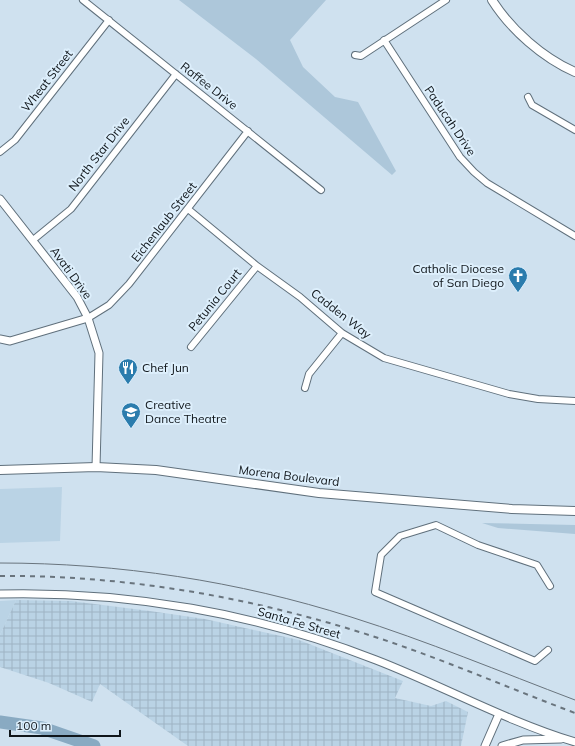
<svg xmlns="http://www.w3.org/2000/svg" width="575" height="746" viewBox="0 0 575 746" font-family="Mulish,sans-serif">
<defs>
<pattern id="industrial-grid" width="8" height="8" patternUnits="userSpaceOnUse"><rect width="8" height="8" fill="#bad3e5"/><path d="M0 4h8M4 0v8" fill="none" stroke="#9fb4c4"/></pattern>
</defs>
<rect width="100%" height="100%" fill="#cfe1ef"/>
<path fill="#bad3e5" d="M62 487 60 541 0 543V489Z
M16 600 0 635V601Z"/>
<path fill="url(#industrial-grid)" d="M16 600 71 601 150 611 205 619 299 640 403 681 395 698 431 706 446 701 468 712 461 746H188L100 684 92 702 49 683 0 667V635Z"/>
<path fill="#adc7da" d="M179 0H326L290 40 303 67 335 97 358 102 396 171 392 175 256 59Z
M482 523 575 525V534L498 528Z"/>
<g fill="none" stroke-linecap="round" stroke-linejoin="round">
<path stroke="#89aac2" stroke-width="13" d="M0 722 42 728 94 746"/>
<defs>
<path id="minor" d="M83 0 321 190
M384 40 460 157 474 172 487 183 575 236
M355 55 361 56 446 0
M528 97 532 105 575 130
M0 152 15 140 109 20
M188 209 257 266 300 297 342 333 384 358 509 394 538 399 575 401
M33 240 71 209 176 74
M88 318 109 305 129 284 248 131
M191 347 257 266
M305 388 309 374 342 333
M548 650 535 661 375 592 381 555 400 536 436 525 478 545 537 565 550 586"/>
<path id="tertiary" d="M0 199 77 297 88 318 99 353 96 467
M0 339 10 341 88 318
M0 594C128 591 257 613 376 660 443 686 506 721 575 742
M485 746 499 714
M502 746 523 740 561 739"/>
<path id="secondary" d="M492 0C511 30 543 58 575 72
M0 470 96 467 156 470 319 493 512 509 575 511"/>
</defs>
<use href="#minor" stroke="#60707c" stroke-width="8"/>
<use href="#tertiary" stroke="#60707c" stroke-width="9"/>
<use href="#secondary" stroke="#60707c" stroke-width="10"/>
<use href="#minor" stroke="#fff" stroke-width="6"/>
<use href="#tertiary" stroke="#fff" stroke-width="7"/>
<use href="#secondary" stroke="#fff" stroke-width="8"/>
<path stroke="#69747d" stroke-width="1" d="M0 563C119 563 238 581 351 617 427 641 501 672 575 700"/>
<path stroke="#69747d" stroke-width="2" stroke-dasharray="5 5" stroke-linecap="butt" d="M0 576C125 575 250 597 369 635 438 657 506 687 575 713"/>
</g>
<defs>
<symbol id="church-pin" viewBox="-11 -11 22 30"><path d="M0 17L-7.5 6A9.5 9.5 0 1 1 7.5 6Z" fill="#2b7cad" stroke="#ddeffc"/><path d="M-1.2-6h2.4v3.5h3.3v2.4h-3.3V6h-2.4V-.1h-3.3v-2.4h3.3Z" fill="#fff"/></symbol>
<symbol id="restaurant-pin" viewBox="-11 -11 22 30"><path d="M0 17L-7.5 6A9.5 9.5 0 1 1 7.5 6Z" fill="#2b7cad" stroke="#ddeffc"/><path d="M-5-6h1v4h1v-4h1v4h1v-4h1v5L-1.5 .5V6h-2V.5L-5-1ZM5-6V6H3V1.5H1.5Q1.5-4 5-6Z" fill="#fff"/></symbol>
<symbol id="school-pin" viewBox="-11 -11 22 30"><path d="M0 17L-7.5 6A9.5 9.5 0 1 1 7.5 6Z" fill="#2b7cad" stroke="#ddeffc"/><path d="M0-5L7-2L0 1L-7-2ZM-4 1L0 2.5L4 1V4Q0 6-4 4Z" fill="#fff"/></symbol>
</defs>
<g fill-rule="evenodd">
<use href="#church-pin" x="507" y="265" width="22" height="30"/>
<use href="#restaurant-pin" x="117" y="357" width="22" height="30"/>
<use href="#school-pin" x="120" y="401" width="22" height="30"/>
</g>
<g text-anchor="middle" stroke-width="4" stroke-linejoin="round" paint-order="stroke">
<g font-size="12" fill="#0f151a" stroke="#ddeffc">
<text transform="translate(47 81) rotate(-52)" y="4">Wheat Street</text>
<text transform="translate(209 86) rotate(38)" y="4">Raffee Drive</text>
<text transform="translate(450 121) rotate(56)" y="4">Paducah Drive</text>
<text transform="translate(99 154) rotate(-52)" y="4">North Star Drive</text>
<text transform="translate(164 222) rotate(-52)" y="4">Eichenlaub Street</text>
<text transform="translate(71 273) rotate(54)" y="4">Avati Drive</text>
<text transform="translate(215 300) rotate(-51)" y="4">Petunia Court</text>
<text transform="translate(341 314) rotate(38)" y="4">Cadden Way</text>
<text transform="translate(289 476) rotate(7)" y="4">Morena Boulevard</text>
<text transform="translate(299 623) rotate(16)" y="4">Santa Fe Street</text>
</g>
<g font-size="12" fill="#0f151a" stroke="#ddeffc" text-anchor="start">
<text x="504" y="273" text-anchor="end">Catholic Diocese<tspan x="504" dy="14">of San Diego</tspan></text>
<text x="142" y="372">Chef Jun</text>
<text x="145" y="409">Creative<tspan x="145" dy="14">Dance Theatre</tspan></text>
</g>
</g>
<path d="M10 730v6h110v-6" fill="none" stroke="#0f151a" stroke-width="2"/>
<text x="16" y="730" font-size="12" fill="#0f151a" stroke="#ddeffc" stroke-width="3" paint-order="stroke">100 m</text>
</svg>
